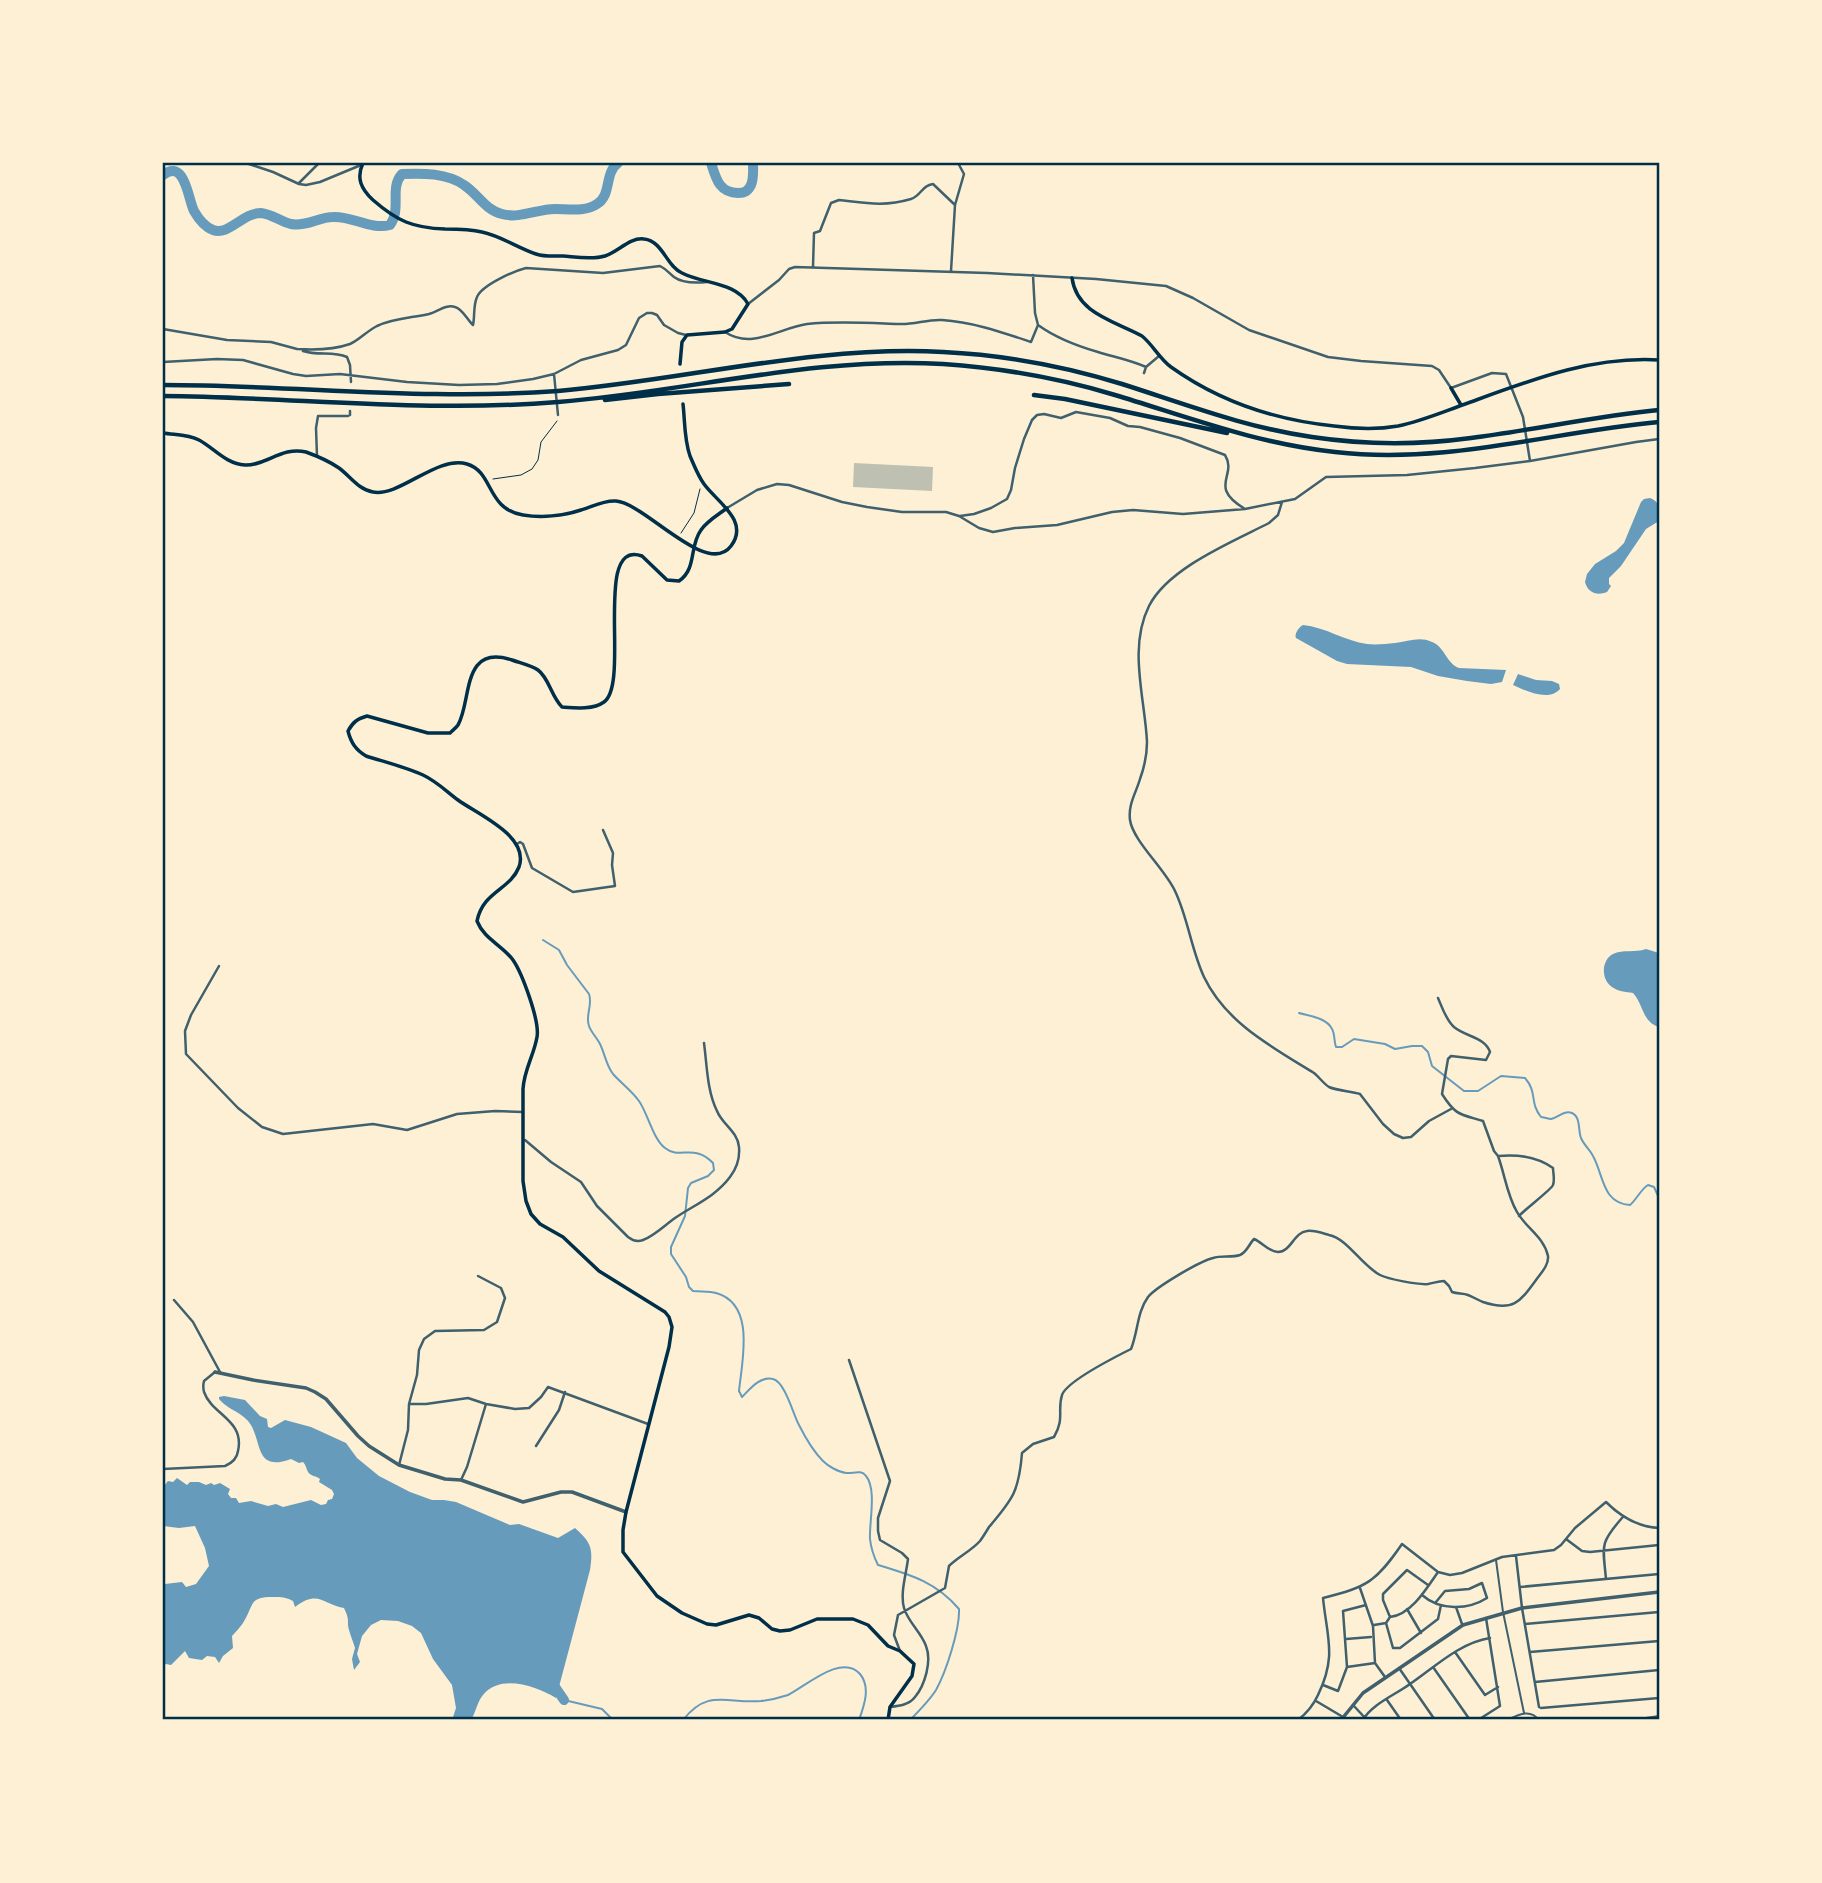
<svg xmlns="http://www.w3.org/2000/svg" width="1822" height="1883" viewBox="0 0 1822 1883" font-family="Cabin,sans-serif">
<rect width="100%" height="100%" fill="#fdf0d5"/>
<path fill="#669bbc" d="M1650 498C1661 502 1660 511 1659 521L1646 529 1621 566 1609 578V584L1611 586 1607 592C1597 596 1588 593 1585 582L1587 574 1595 564 1616 551 1624 543 1641 502 1644 499Z
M1303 625C1325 627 1345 641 1367 644 1376 645 1386 644 1395 643 1408 642 1419 636 1432 642 1445 647 1446 663 1459 668L1506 670 1502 682 1491 684 1467 681 1438 676 1411 667 1347 664 1337 661 1296 638C1294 634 1299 627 1303 625Z
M1518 674 1536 680 1552 681 1559 684 1560 689C1549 702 1526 691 1513 685Z
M1646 949 1659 953V1027C1642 1022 1644 1005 1633 993 1626 992 1617 991 1612 987 1601 980 1601 960 1613 954 1623 949 1635 953 1646 949Z
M224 1396 245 1400 260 1416 267 1419 268 1427 271 1428 285 1420 311 1427 346 1443 357 1458 379 1476 410 1492 432 1500H444L456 1502 510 1525 519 1524 558 1538 575 1528C592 1543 593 1549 590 1570L556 1698C537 1687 501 1673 483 1695 477 1702 476 1712 471 1720H452L456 1708 452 1685 433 1659 421 1633 412 1626 398 1621 381 1620 371 1625 362 1636 357 1654 360 1662 354 1670 352 1659 355 1648C354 1644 348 1629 348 1625 348 1617 348 1617 344 1608 323 1605 319 1589 295 1607L293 1601C287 1598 284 1597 276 1597 248 1596 255 1604 243 1623 240 1627 236 1632 232 1636L233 1648 223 1656 219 1663 215 1657 207 1656 202 1660 189 1658 185 1651 171 1665 166 1664 163 1665V1581L165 1584 182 1582 186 1587 196 1584 209 1566 205 1548 195 1526 179 1528 163 1526V1487L168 1481 173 1482 177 1478 187 1485 190 1482H199L206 1485 211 1483 214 1485 220 1483 230 1489 228 1494 231 1498H236L239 1503 251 1501 268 1506 276 1504 283 1507 311 1500 321 1505 326 1504 328 1500 332 1499 334 1494 332 1490 319 1482 320 1479C317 1476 310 1476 308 1472 306 1468 306 1465 303 1462L299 1463 291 1459C251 1474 264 1435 246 1419 238 1411 226 1408 219 1399V1397Z"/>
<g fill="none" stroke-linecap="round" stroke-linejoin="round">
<path stroke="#669bbc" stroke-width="2" d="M543 940 559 950 567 965 589 994C593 1005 585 1015 589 1026 591 1032 597 1038 600 1044 605 1054 606 1065 613 1074 621 1083 632 1091 639 1101 648 1114 653 1139 665 1148 680 1160 694 1143 713 1163L714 1170 708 1176 691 1183 688 1188 685 1216 671 1247V1254L686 1277 689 1287 693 1291C701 1292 709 1291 716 1293 756 1304 742 1361 739 1391L742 1397C750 1389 760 1376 773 1379 785 1382 793 1414 799 1425 805 1437 813 1451 823 1461 828 1466 838 1472 846 1473 853 1474 861 1469 866 1476 877 1489 869 1523 870 1539 871 1548 874 1557 878 1565 911 1575 936 1582 959 1609 960 1629 946 1672 936 1690 929 1701 919 1711 910 1720
M1299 1013C1310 1016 1327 1018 1332 1029 1335 1034 1334 1042 1336 1047H1342L1354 1039 1385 1044 1395 1049 1412 1046H1422L1428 1052 1432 1066 1464 1091H1478L1501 1076 1525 1078C1538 1093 1529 1102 1541 1117 1543 1117 1549 1119 1551 1119 1559 1117 1564 1110 1572 1113 1581 1117 1578 1131 1581 1138 1584 1145 1590 1150 1593 1156 1604 1176 1602 1203 1630 1205 1637 1199 1641 1189 1648 1185L1654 1187 1659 1198
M564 1700 602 1709 613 1720
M683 1720C708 1688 727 1704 761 1701 770 1700 779 1698 788 1695 806 1686 842 1653 860 1674 871 1687 864 1706 859 1720"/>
<path stroke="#669bbc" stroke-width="10" d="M711 163C716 178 719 193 738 193 745 193 748 191 751 185 754 178 753 170 753 163
M163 175C185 158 188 199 194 211 198 218 205 227 213 230 229 236 242 213 261 213 272 214 281 222 291 224 306 227 319 217 333 217 353 216 370 230 390 225 402 209 389 188 402 174 423 173 447 173 464 185 478 194 485 210 502 214 520 219 537 209 555 209 568 209 586 212 597 204 612 195 604 173 618 163
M551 1681 564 1700"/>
</g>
<path fill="#bec0b2" d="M854 463 933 467 932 491 853 487Z"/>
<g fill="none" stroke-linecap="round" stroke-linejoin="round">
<path stroke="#003049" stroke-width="1" d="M493 479 521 475 532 469 538 460 541 442 557 421
M681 533 694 513 700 489"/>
<path stroke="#3f606c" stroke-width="2" d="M1496 1560 1503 1612 1524 1713
M1507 1720C1518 1715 1530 1708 1539 1720
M1632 1720 1659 1716"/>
<path stroke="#3f606c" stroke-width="2.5" d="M246 163 273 172 299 184 306 185 320 182 361 165
M299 183 319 163
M813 267 814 233 820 231 831 203 839 200C866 203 884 207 911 199 921 196 922 185 933 184L955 205
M951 271 955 205 964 174 958 163
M1033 275 1035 313 1038 325C1056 338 1077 346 1098 352 1114 357 1130 360 1146 367
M748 304 779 280 789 269 795 267 987 273 1096 279 1166 286 1193 298 1249 330 1328 357 1361 361 1432 366 1439 370 1451 388 1492 373 1506 374 1523 417 1530 461
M163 329 227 340 271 342 297 349
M725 332C752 350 779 328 807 324 837 321 869 323 899 324 913 325 928 319 942 320 973 322 1001 332 1031 342L1038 325
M297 349C314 350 333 350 350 344 358 341 367 331 377 326 394 318 411 318 429 314 437 312 446 304 455 307 463 309 467 320 473 325 475 316 473 306 477 297 482 285 514 271 526 268L603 273 660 266C666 269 668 272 674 277 682 283 697 283 707 282
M303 351C318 356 333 351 347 357L350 365 351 382
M163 362 217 359 243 360 293 374 306 376 340 374 407 382 459 385 497 384 533 379 554 374 581 360 618 350 626 345 639 318 647 313H652L657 315 664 325 678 333 686 335
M1144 373 1146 367 1159 356
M554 374 558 415
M317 456 316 428 318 416H348L350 415V411
M1282 502 1278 515 1269 523C1232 542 1168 568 1149 606 1128 648 1145 698 1147 742 1147 754 1144 768 1140 779 1136 793 1128 804 1130 820 1133 841 1165 869 1175 891 1188 918 1191 949 1204 977 1226 1023 1272 1047 1314 1073 1319 1077 1324 1084 1329 1087 1338 1091 1351 1091 1360 1094L1383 1124 1394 1134 1403 1138 1411 1137 1429 1121 1451 1109
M727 508 757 490 777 484 789 485 842 502 867 507 902 512H946L959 516 979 528 993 532 1015 528 1057 525 1112 512 1133 510 1183 514 1245 509 1295 499 1326 477 1407 475 1475 468 1530 461 1636 442 1659 439
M960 516 974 514 991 508 1007 499 1011 490 1015 468 1024 439 1032 420 1037 415 1044 414 1061 418 1076 412 1110 418 1128 426 1140 427 1180 438 1225 455C1238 476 1207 486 1245 509
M517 844 520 842 523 844 532 868 573 892 615 886 612 865 613 853 603 830
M219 966 191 1015 185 1031 186 1054 238 1108 262 1127 283 1134 373 1124 407 1130 457 1114 495 1111 523 1112
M525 1140 551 1162 581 1182 597 1206 628 1237C633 1241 638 1242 643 1240 654 1236 665 1225 675 1218 694 1205 715 1197 730 1177 736 1169 740 1158 739 1147 738 1132 722 1124 717 1111 707 1091 707 1065 704 1043
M1498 1156C1518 1154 1536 1156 1553 1168 1553 1172 1555 1180 1553 1185 1552 1189 1524 1210 1519 1216
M174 1300 193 1322 220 1372
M849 1360 890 1481 878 1518V1531L880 1540 902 1553 908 1559C906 1575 900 1593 904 1608 908 1622 921 1632 926 1646 932 1661 925 1685 915 1697 909 1705 899 1706 890 1707
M409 1404H426L468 1398 486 1404 515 1409 529 1408 541 1397 548 1387 648 1424
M536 1446 559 1410 565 1392
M399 1465 408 1430 409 1404 417 1375 419 1350 424 1339 435 1331 484 1330 497 1322 505 1298 501 1288 478 1276
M163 1469 225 1466C232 1463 237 1459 238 1451 245 1420 212 1415 204 1392 203 1388 203 1385 204 1381L215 1372
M461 1480 467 1467 486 1404
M1566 1539 1582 1551 1590 1552 1659 1545
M1516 1556 1522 1608 1539 1707 1541 1708 1659 1698
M1606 1579C1603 1546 1599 1544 1622 1518
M1520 1587 1659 1574
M1360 1588 1373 1626 1375 1663 1385 1677
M1422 1595C1440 1611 1468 1610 1487 1598L1482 1583 1469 1589 1445 1591 1436 1602
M1456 1607 1462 1624
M1407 1609 1421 1633
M1390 1617 1383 1600V1594L1407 1570 1428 1585
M1386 1623 1393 1648H1400L1438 1619 1441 1605
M1525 1624 1659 1612
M1374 1625 1386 1623 1390 1617C1411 1615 1427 1588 1438 1572
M1346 1639 1371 1637
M900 1651 894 1635 898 1615 945 1588 949 1566C958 1557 971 1551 980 1541 983 1537 986 1532 989 1527 1013 1499 1019 1491 1022 1453L1033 1444 1054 1437C1065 1418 1057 1411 1062 1395 1067 1381 1117 1356 1131 1349 1138 1332 1137 1312 1148 1297 1156 1287 1200 1261 1213 1258 1221 1255 1232 1258 1240 1255 1247 1252 1249 1244 1254 1239 1262 1242 1269 1252 1278 1252 1291 1252 1294 1232 1307 1231 1314 1230 1322 1233 1329 1235 1348 1239 1361 1265 1380 1275 1388 1279 1418 1285 1428 1284 1434 1283 1438 1281 1444 1281L1449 1286 1452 1292C1458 1294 1463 1293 1468 1295 1473 1297 1478 1300 1483 1302 1513 1312 1520 1302 1536 1280 1541 1273 1549 1265 1548 1256 1544 1237 1526 1228 1517 1212 1507 1195 1505 1175 1498 1156L1494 1151 1483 1121C1460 1114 1456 1116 1442 1094L1448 1059 1451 1056 1486 1060 1490 1052C1485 1037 1466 1037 1454 1027 1446 1020 1442 1007 1438 998
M1455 1652 1485 1695 1498 1687
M1530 1652 1659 1641
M1347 1667 1375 1663
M1433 1667 1470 1720
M1399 1668 1435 1720
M1535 1682 1659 1670
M1323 1685 1338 1691 1347 1667 1343 1611 1366 1605
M1387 1700 1401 1720
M1316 1701 1343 1717
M1353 1705 1367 1720
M1298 1720C1307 1713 1313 1706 1318 1695 1337 1656 1327 1638 1323 1598 1367 1587 1376 1582 1402 1544L1438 1572 1450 1575 1462 1573 1502 1557 1554 1550 1561 1545 1575 1528 1606 1502C1621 1517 1638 1527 1659 1528
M1363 1720C1372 1704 1395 1695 1410 1684 1435 1667 1459 1643 1490 1638
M1478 1720 1500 1706 1486 1618"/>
<path stroke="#3f606c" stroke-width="3.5" d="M215 1372 253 1380 306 1388 315 1392 326 1399 358 1436 369 1446 399 1465 445 1479 461 1480 523 1502 561 1492H572L626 1512
M1341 1720 1363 1693 1463 1625 1522 1608 1659 1592"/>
<path stroke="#003049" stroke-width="3.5" d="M727 508C718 515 707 521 701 530 689 546 697 569 679 581L667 580 642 556C592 538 631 683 604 702 593 710 575 708 562 707 551 696 549 678 538 670 531 665 520 663 512 660 461 643 472 701 458 725 456 728 453 730 450 733H428L367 716C357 719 353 722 348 731 351 743 356 750 366 756 385 762 405 767 423 775 436 781 446 791 458 800 477 814 530 836 519 867 510 890 483 891 477 921 484 939 502 945 513 960 522 973 540 1021 537 1037 534 1055 524 1070 523 1089V1181L526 1201 531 1214 540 1224 563 1237 599 1271 665 1312 669 1317 672 1327 669 1347 626 1512 623 1530V1552L657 1596 682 1613 707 1624 716 1625 749 1615 759 1618 772 1629 780 1631 790 1630 817 1619H853L868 1625 888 1646 900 1651 914 1664 912 1676 890 1707 888 1720"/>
<path stroke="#003049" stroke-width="3.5" d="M363 163C356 178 361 189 373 200 397 221 413 228 445 229 458 229 470 229 482 232 501 236 518 248 536 254 545 257 554 256 563 256 576 257 592 260 605 256 618 252 630 237 644 239 663 241 666 266 682 273 703 284 736 282 748 304L732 329 725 332 687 335 682 342 680 364
M1072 278C1077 314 1115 321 1142 336 1153 345 1159 358 1171 367 1220 402 1275 420 1334 426 1356 429 1376 430 1398 426 1422 421 1445 411 1468 403 1531 380 1592 356 1659 360
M1451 388 1461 405
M163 433C175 435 188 434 199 440 214 448 226 464 245 465 266 466 282 446 306 452 317 456 329 461 339 468 350 476 359 490 373 492 400 497 437 455 467 464 494 472 486 509 523 515 541 518 563 516 581 510 592 507 603 500 616 501 645 503 707 578 731 546 750 521 717 502 704 484 698 476 694 465 690 456 684 439 685 421 683 404"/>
<path stroke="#003049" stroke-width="4.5" d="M163 385C295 385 426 401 558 391 687 380 813 345 943 352 1004 355 1064 366 1122 384 1185 404 1247 428 1312 437 1365 445 1419 445 1471 438 1534 430 1596 416 1659 410
M1034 395 1065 399 1227 433
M163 396C295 397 426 413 558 402 687 392 813 356 943 364 1001 368 1059 378 1115 395 1188 417 1258 444 1335 452 1448 465 1549 432 1659 422
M605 400 658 394 789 384"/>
</g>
<rect width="1822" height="1883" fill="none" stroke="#fdf0d5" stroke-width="329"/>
<rect x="164" y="164" width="1494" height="1554" fill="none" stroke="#003049" stroke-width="2.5"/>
</svg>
